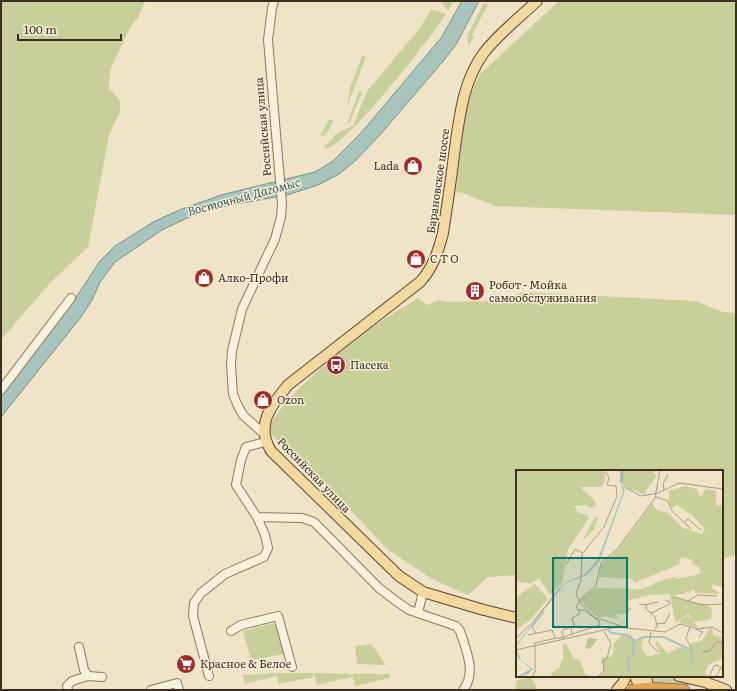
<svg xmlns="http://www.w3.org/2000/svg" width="737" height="691" viewBox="0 0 737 691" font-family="Literata,serif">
<rect width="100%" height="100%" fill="#f0e4c8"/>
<path fill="#c9cf9b" d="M1 1H145L139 16 130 28 111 68 109 83V88L120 101V112L109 135 88 247 49 284 1 340Z
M442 1H454L448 11 443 5Z
M559 1H736V215L495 206 463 193 456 192 465 112 478 76Z
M484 3 488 5 472 35 474 36 469 45 467 39 468 34Z
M431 9 446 14C432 36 345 149 325 149L324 147 339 132 353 126 367 91 419 29Z
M362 56 366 57 346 109 350 88Z
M359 91 362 92 350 122 347 124Z
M329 119 333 121 329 130 323 137 320 134 323 131Z
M522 292 695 301 723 312 736 313V555L722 559V471H517V575L488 577 468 595 432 579 387 549 311 468 282 445 269 431C274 403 345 348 369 330 384 318 401 309 418 298L428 305 438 300 447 302 503 301Z
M275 623 284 654 251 660 243 631Z
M371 644 386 665 357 664 355 646Z
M276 673H313L314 677 279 684Z
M276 673V676L245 684 243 675Z
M314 673 351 674 352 677 317 685Z
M352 674H389L390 678 355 686Z
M651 676H666L694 683 695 685 652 683 651 682Z
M531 678 537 687 535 690H515L517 680Z"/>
<path fill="#a9c4bc" stroke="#6f938a" d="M462 1H479L457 43 445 59 379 136 355 161 339 174 318 185 287 195 215 208 187 218 162 230 115 262 100 282 92 300 81 317 1 417V397L71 305 100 261 115 246 155 221 182 209 221 195 315 172 333 161 361 133 441 38Z"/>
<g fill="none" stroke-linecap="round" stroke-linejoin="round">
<defs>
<path id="minor" d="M1 390 71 298
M264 434 243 415 237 404 233 394 231 365 232 351 242 309 275 239 281 217 282 204 268 40 272 8 274 1
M265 442 246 447 241 460 236 485 257 517 302 518 314 522 379 588 396 601 409 610 456 626 460 631C466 650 477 673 463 690
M418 613 423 592
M231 631 241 625 278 616 292 667
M79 647 84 670 88 676 102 677
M209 676 193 616 194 603 201 593 225 574 264 557 268 548 265 535 257 517
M68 690 67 686 72 681 88 676
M151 690 177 683 179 690"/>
<path id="major" d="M517 618 484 610 423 592 399 576 271 451C255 425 271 406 288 385L420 282C433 268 438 252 443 233 447 207 451 181 454 155 459 121 462 83 483 54 498 34 519 18 537 1
M635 676 638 683 642 689
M679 676 705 682 726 690
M645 688 647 681 646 676
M617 690 623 683 626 676"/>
<path id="highway" d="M631 690 652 688 684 690"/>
</defs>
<use href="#minor" stroke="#8d765c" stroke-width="10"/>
<use href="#major" stroke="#5b4430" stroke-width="12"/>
<use href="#highway" stroke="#5b4430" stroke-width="12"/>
<use href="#minor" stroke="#faf1dc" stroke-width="8"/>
<use href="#major" stroke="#f3d9a0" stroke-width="10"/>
<use href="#highway" stroke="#e0a458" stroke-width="11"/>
</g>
<defs>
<symbol id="shop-disc" viewBox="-11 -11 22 22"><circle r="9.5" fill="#9e2a2b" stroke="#f7eed8"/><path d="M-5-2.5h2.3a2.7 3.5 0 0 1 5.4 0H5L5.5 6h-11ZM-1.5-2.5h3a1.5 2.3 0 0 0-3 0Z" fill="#fff"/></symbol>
<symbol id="building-disc" viewBox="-11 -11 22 22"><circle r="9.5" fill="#9e2a2b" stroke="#f7eed8"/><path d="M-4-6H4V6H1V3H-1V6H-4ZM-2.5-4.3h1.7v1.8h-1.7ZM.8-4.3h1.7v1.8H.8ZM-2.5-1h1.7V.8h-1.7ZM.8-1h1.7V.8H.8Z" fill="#fff"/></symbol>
<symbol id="bus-disc" viewBox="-11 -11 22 22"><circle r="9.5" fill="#9e2a2b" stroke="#f7eed8"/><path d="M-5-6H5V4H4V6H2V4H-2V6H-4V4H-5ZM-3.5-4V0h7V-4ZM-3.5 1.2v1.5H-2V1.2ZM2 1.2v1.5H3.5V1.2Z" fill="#fff"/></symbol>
<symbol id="supermarket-disc" viewBox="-11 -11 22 22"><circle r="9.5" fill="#9e2a2b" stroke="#f7eed8"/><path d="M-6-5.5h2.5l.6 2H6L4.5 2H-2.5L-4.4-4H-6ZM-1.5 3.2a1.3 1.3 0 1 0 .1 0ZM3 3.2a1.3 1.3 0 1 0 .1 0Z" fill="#fff"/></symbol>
</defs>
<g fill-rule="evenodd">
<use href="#shop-disc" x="402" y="155" width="22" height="22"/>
<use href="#shop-disc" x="405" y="248" width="22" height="22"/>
<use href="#shop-disc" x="193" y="267" width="22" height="22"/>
<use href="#building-disc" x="464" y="280" width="22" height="22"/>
<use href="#bus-disc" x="325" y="354" width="22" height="22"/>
<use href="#shop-disc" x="252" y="389" width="22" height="22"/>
<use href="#supermarket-disc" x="175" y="653" width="22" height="22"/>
</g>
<g text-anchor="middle" stroke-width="3" stroke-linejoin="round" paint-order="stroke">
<g font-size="11" fill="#3d2e20" stroke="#f7eed8">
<text transform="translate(263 127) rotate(-95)" y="4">Российская улица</text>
<text transform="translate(438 181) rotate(-82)" y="4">Барановское шоссе</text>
<text transform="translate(314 475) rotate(46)" y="4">Российская улица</text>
</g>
<g font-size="11" fill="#3d2e20" stroke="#f7eed8" text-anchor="start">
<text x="399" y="170" text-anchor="end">Lada</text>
<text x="430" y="263">С Т О</text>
<text x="218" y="282">Алко-Профи</text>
<text x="489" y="289">Робот - Мойка<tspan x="489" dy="13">самообслуживания</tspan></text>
<text x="350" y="369">Пасека</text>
<text x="277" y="404">Ozon</text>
<text x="200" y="668">Красное &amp; Белое</text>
</g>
<g font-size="12" font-style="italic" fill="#2f5d5a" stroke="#f7eed8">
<text transform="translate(244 197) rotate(-15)" y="4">Восточный Дагомыс</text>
</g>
</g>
<g transform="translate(516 470)">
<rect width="207" height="207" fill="#f0e4c8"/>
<path d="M0 0H86L89 2V12L85 17H64L79 31 80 35 75 38 69 35 58 36 62 42 71 45 73 48 52 79 46 113 34 125 23 108 15 113 0 112ZM107 0H139L137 4 141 6 129 22 131 25 111 18 107 10ZM169 16 181 19 184 27 190 19 200 21V35L207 36V117L197 115 195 117 204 124 179 123V120H176L174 123 170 121 168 124H162L158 127 194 136 196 140 195 149 177 152 183 157H189L186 158 164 153 165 149 172 146 176 148 172 144 164 149 162 152 159 151 154 124 134 125 113 130 112 136 116 139 109 144H100L99 146 103 147 101 149 89 146 84 148 76 143 64 130 79 118 127 119 146 110 158 107 162 109 184 104 183 97 176 94 177 90 165 87 163 94 157 97 118 113 116 109 83 107 85 95 103 78 136 33 141 40 152 43 167 58 186 64 189 59 177 46 161 35 156 38 153 33V21ZM79 47 82 48 78 59 66 71ZM19 114 32 129 14 150 0 160V127ZM194 158 197 159V165L207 167V188L192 195 189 202 192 207 83 206 87 203 88 196 85 193 86 187H94L97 184 98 173 105 166 104 163 114 165 120 171 128 166 125 177 130 185 134 186 144 183 139 172 141 171 152 184 164 177 173 178 175 173 186 171ZM47 174H50L58 188 64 190 69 204 77 207H36L35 203 43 198 47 188Z" fill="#c9cf9b"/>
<path d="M72 168 82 169 74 179 69 178Z" fill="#bfc49a"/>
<path d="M104 10 109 20 83 92 71 105 48 114 0 177 5 190 17 199 12 204 0 207 15 199 2 188 0 175 47 114 69 104 82 89 107 22Z" fill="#a9c4bc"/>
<path fill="none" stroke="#a9c4bc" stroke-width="2" d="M105 0V13M92 160 96 163 112 165 118 171 128 167H148L175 180 176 195M113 201 112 189 118 183 117 172"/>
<path fill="none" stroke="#a89b85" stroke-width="1" d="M107 0 106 10 110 18 125 26 142 23 163 13 207 19M148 20 147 14 152 4M140 27 152 31 156 41 175 59M169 52 172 49 185 60M50 95 59 79 67 83M158 127 186 135 207 134M63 131 60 124 65 110 66 84 88 57 101 26 100 16 91 15 93 8 90 2M172 131 182 125 201 126M123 134 130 135V139L139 147 141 155 139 159M129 135 142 132M135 143 154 134 153 131H150M141 154 149 153 154 143M58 156 56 148 63 144V140M105 156 78 147 64 133V130L80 115 85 93 102 78 139 28 144 0M174 157 170 168 176 179M179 159 187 162 183 167M135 162 133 173 142 182M20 163 16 157 28 142M56 164 84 155 83 151 68 140H63L60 137 63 132M12 165 36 160 39 168M0 168 16 153 44 118M0 180 101 157 149 162 164 154 183 159 196 157 207 163M186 182 194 181 200 172H205L207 176M16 207 19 202V173L31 170 48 167 56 164 55 157 47 160 46 161V162L47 166 48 167V169M81 207 88 201 87 191 91 188 95 174 88 161M193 207 198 196 202 195 203 199M200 207 207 194"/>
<path fill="#0f766e" fill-opacity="0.15" stroke="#0f766e" stroke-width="2" d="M37 88H111V157H37Z"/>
<rect width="207" height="207" fill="none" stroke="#3d2e20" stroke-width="2"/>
</g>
<rect width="737" height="691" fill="none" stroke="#3d2e20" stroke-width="4"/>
<path d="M18 34v6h103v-6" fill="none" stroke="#3d2e20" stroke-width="2"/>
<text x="24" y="34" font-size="12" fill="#3d2e20" stroke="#f7eed8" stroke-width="3" paint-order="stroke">100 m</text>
</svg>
